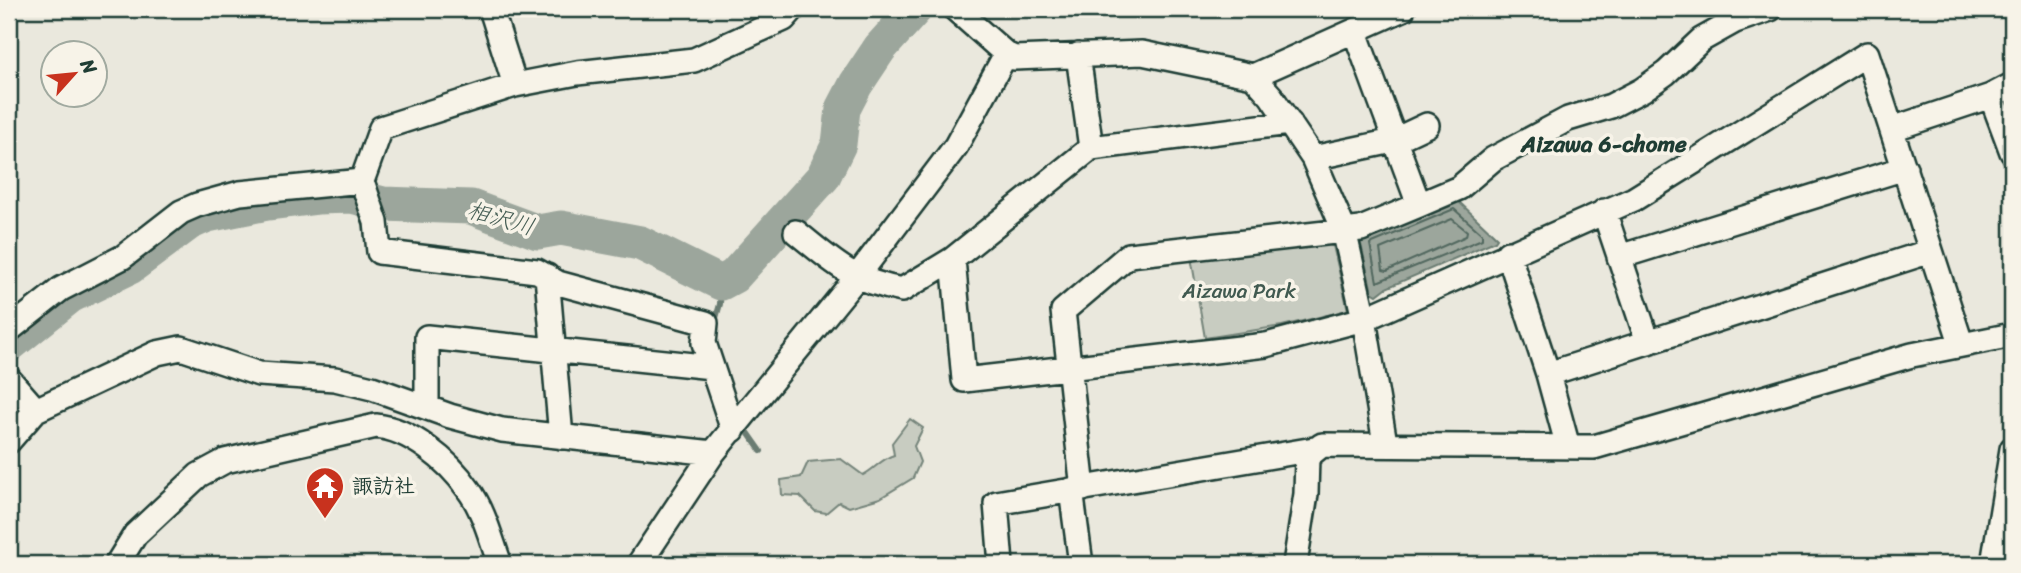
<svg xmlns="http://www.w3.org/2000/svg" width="2021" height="573" viewBox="0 0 2021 573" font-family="Sriracha,'Klee One',sans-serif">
<rect width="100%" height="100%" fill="#eae8dd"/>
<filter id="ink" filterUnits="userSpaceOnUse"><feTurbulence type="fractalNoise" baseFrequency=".0143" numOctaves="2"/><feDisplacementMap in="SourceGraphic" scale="14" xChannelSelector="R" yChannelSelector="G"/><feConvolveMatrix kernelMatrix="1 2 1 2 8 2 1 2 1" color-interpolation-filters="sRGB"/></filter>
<g filter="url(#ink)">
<path fill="#c8ccc1" stroke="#74847a" stroke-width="2" d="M1331 237 1348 310 1282 326 1205 338 1191 257Z
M910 419 923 428 914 446 920 462 913 478 880 498 849 507 839 502 826 513 815 511 800 496 782 495 781 480 801 477 808 462 841 459 863 475C875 469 881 459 894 455L892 443Z"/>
<path fill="#9ca69c" stroke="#6a7c72" stroke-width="2" d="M1457 200 1497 238 1495 241 1386 288 1377 295 1372 292 1360 240Z"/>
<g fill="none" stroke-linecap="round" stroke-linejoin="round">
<path stroke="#51675e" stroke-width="2" d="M1454 209 1482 234V239L1377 282 1370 244Z
M1452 219 1467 231 1466 236 1387 271 1383 270 1380 249Z"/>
<path stroke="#6a7c72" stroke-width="6" d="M714 325 720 304 721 283
M742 424 761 451"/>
<path stroke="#9ca69c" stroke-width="35" d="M9 345 70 296 130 267 189 223 207 215 267 203 317 197 352 196 383 204 471 207 538 232 561 228 640 243 721 283 734 276 823 177 839 144 843 109 856 84 880 48 915 9"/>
<defs>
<path id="minor" d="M491 9 515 85
M955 9 1006 54 1014 58 1142 53 1253 76 1271 96 1313 158 1344 230 1364 319 1385 443
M1355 32 1419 205
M1078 55 1091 148
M1253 76 1403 9
M1991 96 2012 152
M1892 129 1991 96 2012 85
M1313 158 1393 141 1427 125
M1604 211 1648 342
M796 232C836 264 850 280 902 290L953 259 1091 148 1290 123
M1508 253 1548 374 1568 447
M1619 257 1905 168
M953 259 964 380 1266 345 1364 319 1634 199 1867 54 1961 343
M547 276 561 437
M9 330 61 289 123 257 181 212 197 205 240 193 362 181
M712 367 733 430
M1548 374 1931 251
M9 379 36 410
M427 405V337L712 367 704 343 706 323 558 283 537 271 379 252 376 222 362 181 381 128 515 85 577 73 694 60 784 19 793 9
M9 441 36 410 157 353 181 348 259 374 335 379 372 388 450 416 502 430 713 453
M1083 489 1063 311 1129 255 1361 229 1419 205 1459 188 1493 159 1568 119 1611 106 1642 90 1666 73 1701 40 1735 21 1770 9
M1071 490 1081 564
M117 564 135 535 199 475 225 461 376 426C410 429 449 461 468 489 484 510 491 540 500 564
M639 564 713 453 856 278 956 146 1006 54
M1001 564 996 503 1314 449
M1295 564 1306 494 1307 457 1322 445 1594 447 1912 355 2012 335
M1993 564 2012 449"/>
</defs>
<use href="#minor" stroke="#1f3d34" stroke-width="28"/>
<use href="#minor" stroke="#f7f3e8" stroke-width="23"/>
</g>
</g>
<defs>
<symbol id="temple-pin" viewBox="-11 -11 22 30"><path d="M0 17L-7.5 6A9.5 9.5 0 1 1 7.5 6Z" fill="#c8321e" stroke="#f7f3e8"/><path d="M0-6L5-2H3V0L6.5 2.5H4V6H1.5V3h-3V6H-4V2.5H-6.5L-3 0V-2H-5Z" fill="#fff"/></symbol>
</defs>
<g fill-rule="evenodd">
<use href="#temple-pin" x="303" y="464" width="44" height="60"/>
</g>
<g text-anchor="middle" stroke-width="7" stroke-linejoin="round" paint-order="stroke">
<g font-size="21" fill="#415a50" stroke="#f7f3e8">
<text x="1239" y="298">Aizawa Park</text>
</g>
<g font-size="21" font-weight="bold" fill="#1f3d34" stroke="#f7f3e8" text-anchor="start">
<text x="352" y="493">諏訪社</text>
</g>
<g font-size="23" font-weight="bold" fill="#1f3d34" stroke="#f7f3e8">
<text x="1604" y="152">Aizawa 6-chome</text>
</g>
<g font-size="23" font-style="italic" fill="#445c53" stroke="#f7f3e8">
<text transform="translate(501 218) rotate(16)" y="8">相沢川</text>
</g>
</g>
<rect width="2021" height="573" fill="none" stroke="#f7f3e8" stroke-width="35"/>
<rect x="18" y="18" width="1986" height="538" fill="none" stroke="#1f3d34" stroke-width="2.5" filter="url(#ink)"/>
<g transform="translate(74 74) rotate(63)"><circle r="33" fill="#f7f3e8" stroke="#a1aaa0" stroke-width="2"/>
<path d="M0-5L12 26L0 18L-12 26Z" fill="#c8321e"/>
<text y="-10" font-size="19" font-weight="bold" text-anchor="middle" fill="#1f3d34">N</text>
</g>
</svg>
